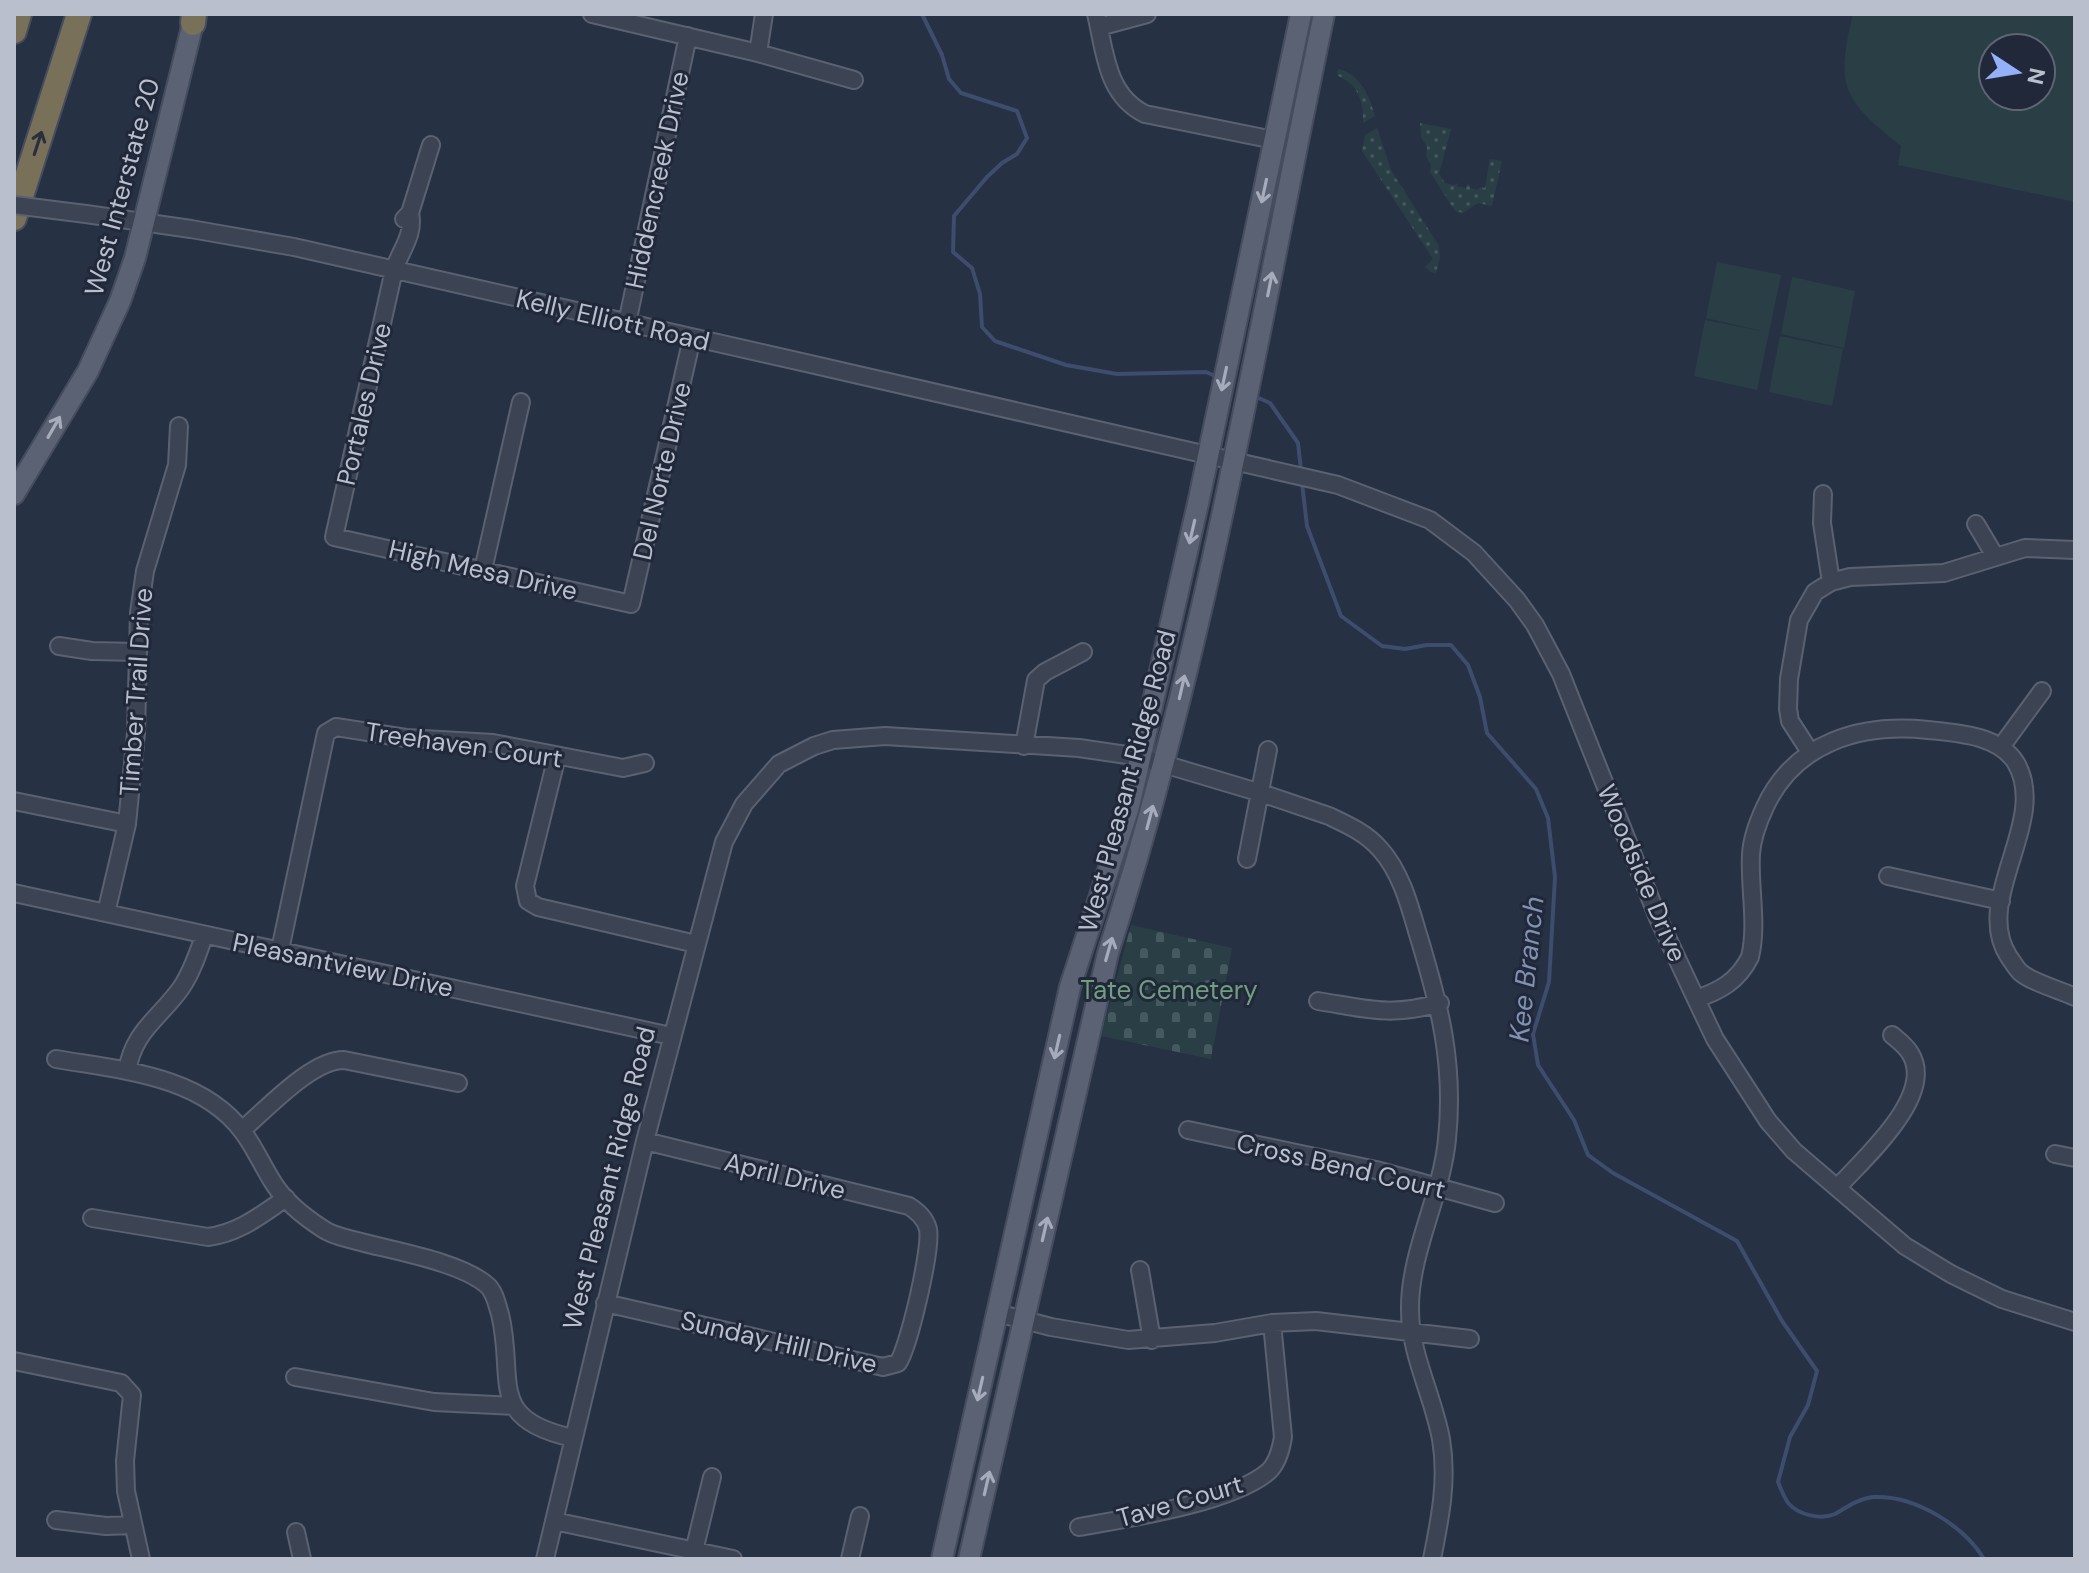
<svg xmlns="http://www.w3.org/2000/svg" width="2089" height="1573" viewBox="0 0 2089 1573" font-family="'DM Sans',sans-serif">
<defs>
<pattern id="grass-dots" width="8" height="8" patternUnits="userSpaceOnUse" patternTransform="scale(2)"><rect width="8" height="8" fill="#293f45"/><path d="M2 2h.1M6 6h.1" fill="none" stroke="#46595f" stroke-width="1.8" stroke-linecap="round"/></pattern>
<pattern id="cemetery-stones" width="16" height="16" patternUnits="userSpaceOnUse" patternTransform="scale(2)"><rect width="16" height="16" fill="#293f45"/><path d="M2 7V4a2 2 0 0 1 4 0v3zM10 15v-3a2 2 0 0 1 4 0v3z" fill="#46595f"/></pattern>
</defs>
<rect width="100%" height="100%" fill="#273144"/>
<path fill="url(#grass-dots)" d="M1339 69C1360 74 1370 97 1375 116L1363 123C1364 102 1358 84 1338 76L1337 71Z
M1420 123 1451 129 1439 174 1445 183 1454 185 1458 183 1457 186 1466 188 1467 184 1470 185V188L1478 190 1480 187 1485 188 1490 159 1502 161 1492 206 1478 203 1463 213 1455 211 1430 172 1431 165 1426 156 1427 147 1421 137Z
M1377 128 1391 170 1439 246 1440 258 1436 273 1431 272 1425 267 1433 259 1362 151 1365 135Z"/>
<path fill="url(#cemetery-stones)" d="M1131 925 1232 948 1211 1059 1101 1036Z"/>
<path fill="#293f45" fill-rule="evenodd" d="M1853 14H2075V202L1898 165 1901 146C1843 100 1835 87 1853 14ZM1993 48H2041V96H1993Z
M1717 262 1781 275 1757 390 1694 376 1705 320 1766 332 1706 318Z
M1792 277 1855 291 1844 348 1781 334Z
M1780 336 1843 349 1832 406 1769 392Z"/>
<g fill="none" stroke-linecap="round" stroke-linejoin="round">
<path stroke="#3e4c6d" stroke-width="4" d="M922 14 942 55 949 79 961 93 1017 111 1027 138 1017 154 1002 163 987 177 954 216 953 252 972 268 980 294 982 327 995 341 1066 365 1117 374 1206 372 1220 378
M1252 395 1270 403 1298 443 1301 470
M1302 483 1307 526 1341 616 1382 646 1405 649 1427 645H1451L1468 665 1480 697 1487 733 1536 789 1548 818 1555 877 1549 982 1533 1034 1538 1065 1574 1120 1588 1155 1613 1173 1737 1241 1782 1321 1817 1371 1808 1405 1790 1437 1778 1482C1781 1489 1784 1498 1789 1504 1799 1515 1821 1520 1835 1514 1847 1507 1860 1498 1874 1497 1915 1495 1964 1526 1984 1559"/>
<defs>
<path id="minor" d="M592 14 758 53 854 80
M1096 14C1105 51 1106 95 1145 114L1274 140
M1099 27 1147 14
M758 53 764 14
M410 213C415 235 400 251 394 270L334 537 631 604 692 338
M86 214 191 229 294 247 806 363 1338 485 1430 520 1474 553 1517 600 1535 625 1561 674 1658 918 1696 999 1715 1039 1768 1121 1794 1151 1905 1246 1951 1274 2002 1299 2075 1322
M404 219 410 213 431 145
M627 323 688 36
M1823 494 1822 523 1831 582
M1976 524 1995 556
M483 570 521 402
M59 646 92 651 138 652
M1024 746 1036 680 1045 672 1083 652
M2001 747 2042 691
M1810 752 1790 721 1788 709 1789 679 1799 620 1815 592 1831 582 1850 577 1944 573 2025 548 2075 550
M557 756 525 886 528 901 538 907 696 944
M14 801 127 824
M1247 859 1268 750
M1888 876 2001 901
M14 893 671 1036
M106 913 127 824 136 733 139 613 145 571 177 465 179 426
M280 950 326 733 336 727 406 738 493 743 623 768 645 763
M1696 999C1720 991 1738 981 1750 957 1758 924 1749 887 1751 854 1752 837 1758 822 1765 807 1795 742 1861 723 1928 730 1957 733 1999 735 2016 763 2050 821 1971 900 2009 957 2012 961 2016 968 2020 972 2031 982 2060 990 2075 997
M1318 1001C1367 1009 1390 1017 1440 1003
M56 1059C119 1070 201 1075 243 1132 255 1148 263 1167 274 1184 285 1201 306 1218 323 1229 333 1236 346 1238 357 1241 393 1251 462 1262 488 1286 495 1293 497 1305 500 1314 516 1380 485 1419 573 1438
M127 1071C134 1030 159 1019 181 988 192 972 198 953 204 936
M242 1130C267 1109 311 1060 344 1060L458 1083
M1188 1130 1376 1170 1495 1203
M2055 1154 2075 1158
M1838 1187C1863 1159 1937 1095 1910 1053 1906 1046 1898 1040 1892 1035
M92 1218 208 1237C239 1233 261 1215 286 1198
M1140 1270 1152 1340
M605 1303 883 1367 898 1363C909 1346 932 1248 928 1229 925 1218 918 1212 909 1206L645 1141
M997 1313 1051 1327 1128 1340 1215 1333 1272 1323 1316 1321 1470 1339
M14 1361 121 1383 132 1395 125 1461 126 1491 141 1559
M295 1377 434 1402 513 1406
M56 1520 106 1526 133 1525
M554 1521 733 1559
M1079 1527C1129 1518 1232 1503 1269 1471 1278 1462 1281 1449 1283 1437L1272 1323
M296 1532 302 1559
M694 1551 712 1477
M545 1559 645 1141 724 842 744 804 779 764 814 746 833 740 885 736 1079 748 1140 757 1261 793 1329 816C1348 825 1366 833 1380 849 1400 871 1409 903 1417 931 1439 1003 1455 1062 1447 1139 1442 1195 1409 1253 1410 1310 1410 1355 1433 1395 1441 1439 1448 1480 1440 1519 1432 1559
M850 1559 860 1516"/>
<path id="major" d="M14 494 88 371 120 301 135 258 193 23
M942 1559 1070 987 1128 810 1137 772 1199 499 1301 14
M969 1559 1108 953C1207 647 1258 328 1324 14"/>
<path id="highway" d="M193 23 194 14
M14 31 19 14
M14 218 79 14"/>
</defs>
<use href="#minor" stroke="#5a6171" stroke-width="20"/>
<use href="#major" stroke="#454c5d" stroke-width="24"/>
<use href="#highway" stroke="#464e5e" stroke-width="28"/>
<use href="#minor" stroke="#3c4353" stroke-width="16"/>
<use href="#major" stroke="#5a6273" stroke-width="20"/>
<use href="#highway" stroke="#797059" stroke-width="24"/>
<defs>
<path id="minor-bridge" d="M14 205 86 214"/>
</defs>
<use href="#minor-bridge" stroke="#5a6171" stroke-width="20" stroke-linecap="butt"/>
<use href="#minor-bridge" stroke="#3c4353" stroke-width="16"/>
</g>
<defs><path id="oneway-shaft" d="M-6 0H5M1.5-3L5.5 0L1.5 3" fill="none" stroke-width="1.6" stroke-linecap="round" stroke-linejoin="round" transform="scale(2)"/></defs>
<use stroke="#292f3c" href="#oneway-shaft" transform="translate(38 143) rotate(-72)"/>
<g stroke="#a6acbb">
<use href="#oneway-shaft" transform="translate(1264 191) rotate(102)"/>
<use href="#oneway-shaft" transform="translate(1270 284) rotate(-79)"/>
<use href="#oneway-shaft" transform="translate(1224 379) rotate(102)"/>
<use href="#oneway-shaft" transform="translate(54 427) rotate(-60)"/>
<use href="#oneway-shaft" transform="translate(1192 532) rotate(103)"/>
<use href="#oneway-shaft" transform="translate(1182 687) rotate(-77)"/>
<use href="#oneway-shaft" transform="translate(1150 817) rotate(-75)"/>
<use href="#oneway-shaft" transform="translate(1109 949) rotate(-74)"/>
<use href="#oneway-shaft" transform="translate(1057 1047) rotate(103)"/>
<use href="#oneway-shaft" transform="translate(1045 1229) rotate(-77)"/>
<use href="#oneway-shaft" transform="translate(980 1389) rotate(103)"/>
<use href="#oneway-shaft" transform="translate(987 1483) rotate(-77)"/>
</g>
<g text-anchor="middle" stroke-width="6" stroke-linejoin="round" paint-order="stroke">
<g font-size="26" fill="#b9bfcd" stroke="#202839">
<text transform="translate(657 180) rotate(-78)" y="9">Hiddencreek Drive</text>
<text transform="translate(122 187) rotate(-75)" y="9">West Interstate 20</text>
<text transform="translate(613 320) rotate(13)" y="9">Kelly Elliott Road</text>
<text transform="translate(364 404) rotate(-77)" y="9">Portales Drive</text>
<text transform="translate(662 471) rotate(-77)" y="9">Del Norte Drive</text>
<text transform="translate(483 570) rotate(13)" y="9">High Mesa Drive</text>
<text transform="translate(136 692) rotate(-86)" y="9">Timber Trail Drive</text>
<text transform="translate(464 745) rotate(8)" y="9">Treehaven Court</text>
<text transform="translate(1127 781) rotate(-75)" y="9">West Pleasant Ridge Road</text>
<text transform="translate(1642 873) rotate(67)" y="9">Woodside Drive</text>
<text transform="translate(343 965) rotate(12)" y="9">Pleasantview Drive</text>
<text transform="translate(1341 1166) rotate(13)" y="9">Cross Bend Court</text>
<text transform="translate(785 1176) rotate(14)" y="9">April Drive</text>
<text transform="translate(609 1178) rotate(-76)" y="9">West Pleasant Ridge Road</text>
<text transform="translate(779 1342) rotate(13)" y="9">Sunday Hill Drive</text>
<text transform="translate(1180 1501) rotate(-16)" y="9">Tave Court</text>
</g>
<g font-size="26" fill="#709e7f" stroke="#202839">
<text x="1169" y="999">Tate Cemetery</text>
</g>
<g font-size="28" font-style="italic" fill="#8191b3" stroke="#202839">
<text transform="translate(1526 969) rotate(-84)" y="10">Kee Branch</text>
</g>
</g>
<rect width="2089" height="1573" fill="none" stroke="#b9bfcd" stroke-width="32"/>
<g transform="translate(2017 72) rotate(102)"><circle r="38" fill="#202839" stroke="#5d6474" stroke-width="2"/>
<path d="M0-6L14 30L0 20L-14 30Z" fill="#93b0f8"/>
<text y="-12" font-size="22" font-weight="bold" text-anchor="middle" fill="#b9bfcd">N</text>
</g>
</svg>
